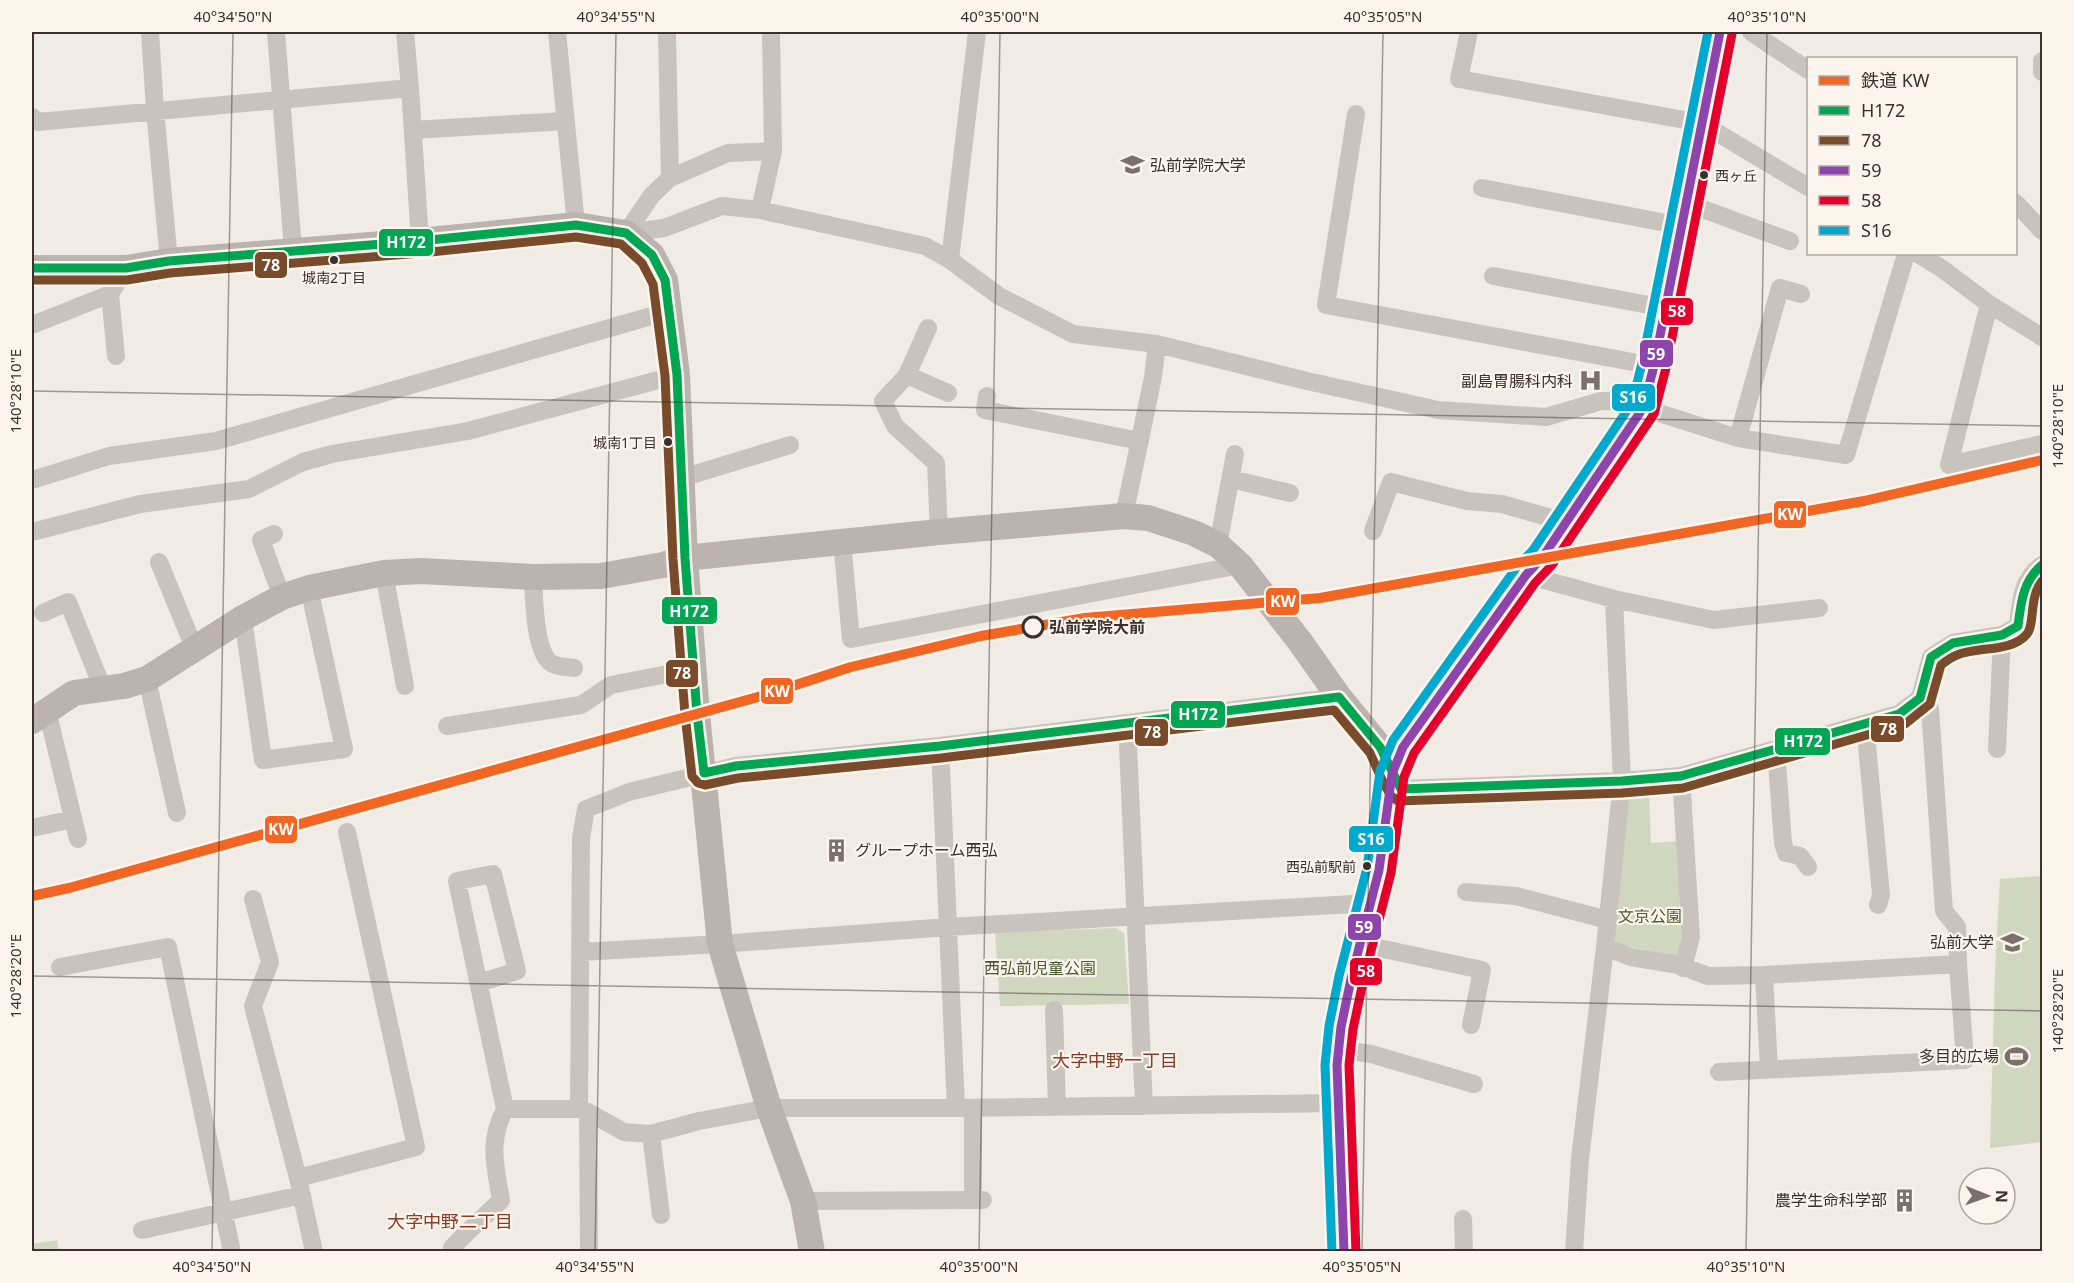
<svg xmlns="http://www.w3.org/2000/svg" width="2074" height="1283" viewBox="0 0 2074 1283" font-family="'Noto Sans','Noto Sans JP',sans-serif">
<rect width="100%" height="100%" fill="#f0ebe5"/>
<path fill="#d1d6bf" d="M1637 790 1649 791 1651 843 1681 841 1686 937 1682 952 1675 956 1617 944 1612 937 1629 798Z
M2042 876V1142L1990 1148 1995 971 2000 879Z
M1116 928 1124 933 1129 1004 1000 1006 995 932Z
M57 1240 59 1251H32V1244Z"/>
<g fill="none" stroke-linecap="round" stroke-linejoin="round">
<path stroke="#c9c3be" stroke-width="18" d="M150 32 155 110 169 261
M276 32 293 250
M405 32 410 88
M557 32 576 225
M667 32 670 178
M1469 32 1459 79 1701 123 1808 187
M1751 32 1808 70
M2042 61V72
M1356 114 1326 305 1654 366
M32 117 38 122 410 88 420 241
M413 130 565 121
M1482 188 1682 226
M1686 203 1790 241
M2016 203 2042 231
M760 210 925 246 950 260 999 296 1073 334 1157 344 1307 381 1438 410 1546 417 1601 401 1632 402 1643 408 1738 438 1846 455 1906 254
M626 233 652 195 670 178 728 153 773 151 771 32
M626 233 664 228 722 206 760 210 773 151
M1918 254 1941 268 1989 304 2042 337
M950 260 977 32
M1493 276 1665 308
M110 294 116 356
M1989 304 1949 465 2042 444
M32 325 110 294 126 268
M928 328 907 375 883 401 895 426 936 463 939 532
M907 375 948 393
M987 396 985 410 1140 441
M1738 438 1780 288 1801 294
M682 478 790 445
M1231 479 1290 493
M32 480 109 456 216 441 669 311
M1124 516 1153 377 1157 344
M1373 531 1391 482 1467 501 1502 504 1565 522
M32 532 140 504 249 489 303 462 332 454 468 431 677 375
M274 534 261 540 282 597
M842 542 851 639 1240 565
M1218 545 1235 454
M159 562 195 650
M384 573 405 686
M1526 575 1614 599 1714 620 1819 608
M533 577C534 597 534 651 551 663 557 667 567 667 574 668
M43 613 68 602 103 689
M243 618 263 760 344 749 309 588
M147 679 177 813
M47 710 78 839
M1127 723 1144 1106
M1865 724 1881 895 1878 905
M447 726 581 705 611 685 693 669
M940 746 956 1108
M1776 749 1783 843 1786 853 1800 856 1808 867
M1997 749 2002 635
M1392 774 1401 789 1622 781 1681 776 1899 714 1920 698 1931 657 1953 643 2002 635 2018 626C2021 601 2021 580 2042 565
M1681 776 1691 937 1683 968
M32 828 73 819
M1466 892 1516 896 1608 920
M253 899 270 962 253 1006 298 1178
M1360 944 1482 970 1471 1025
M1605 947 1631 957 1679 965 1708 976 1764 975 1958 964 1957 927 1944 911 1930 708 1920 698
M581 952 720 944 948 927 1371 903
M60 967 168 947 232 1252
M1764 975 1769 1069
M479 983 517 971 493 874 457 881 505 1109
M1054 1010 1057 1107
M1338 1049 1371 1054 1474 1084
M1719 1072 1965 1060 1958 964
M579 1109 581 838 586 809 629 792 736 766 940 746 1339 697
M588 1112 589 1252
M651 1134 661 1215
M973 1188V1108
M803 1201 983 1200
M1463 1219 1464 1252
M142 1230 302 1195
M452 1248C467 1231 485 1217 501 1200 495 1165 488 1142 505 1109H579L588 1112 624 1132 651 1134 699 1121 769 1108H956L1338 1103
M314 1252 298 1178 416 1147 347 832
M1574 1252 1580 1159 1605 947 1622 781 1614 599"/>
<path stroke="#bab3ae" stroke-width="26" d="M32 268H126L169 261 420 241 576 225 626 233 652 255 665 280 677 375 685 558 697 714 720 944 769 1108 803 1201 812 1252
M32 721 74 693 124 686 147 679 243 618 282 597 309 588 384 573 421 571 533 577 601 576 663 565 685 558 939 532 1124 516 1148 518 1194 533 1218 545 1240 565 1301 643 1339 697 1380 747 1392 774
M1344 1252 1337 1065 1341 1027 1351 979 1379 870 1392 774 1403 747 1526 575 1542 558 1643 408 1654 366 1720 32"/>
<defs>
<path id="bus-1" d="M32 268H126L169 261 420 241 576 225 626 233 652 255 665 280 677 375 685 558 697 714 704 773 736 766 940 746 1339 697 1380 747 1401 789 1622 781 1681 776 1899 714 1920 698 1931 657 1953 643 2002 635 2018 626C2021 602 2023 581 2042 565"/>
<path id="bus-2" d="M32 280H127L170 273 421 253 576 237 621 244 642 263 653 284 665 376 673 559 685 715 692 776 698 783 705 785 738 778 941 758 1334 710 1370 753 1382 780 1391 796 1398 801 1622 793 1683 788 1905 724 1930 704 1941 665C1946 661 1952 657 1957 655 1978 646 2011 653 2027 634 2035 624 2029 597 2042 581"/>
<path id="bus-3" d="M1344 1252 1337 1065 1341 1027 1351 979 1379 870 1392 774 1403 747 1526 575 1542 558 1643 408 1654 366 1720 32"/>
<path id="bus-4" d="M1356 1252 1349 1065 1353 1029 1363 982 1391 873 1404 777 1414 753 1535 583 1552 565 1654 414 1666 368 1732 34"/>
<path id="bus-5" d="M1332 1252 1325 1065 1329 1026 1339 976 1367 868 1380 771 1393 740 1516 568 1533 550 1632 403 1642 363 1708 32"/>
</defs>
<use href="#bus-1" stroke="#fbf5ee" stroke-width="14"/>
<use href="#bus-2" stroke="#fbf5ee" stroke-width="14"/>
<use href="#bus-3" stroke="#fbf5ee" stroke-width="14"/>
<use href="#bus-4" stroke="#fbf5ee" stroke-width="14"/>
<use href="#bus-5" stroke="#fbf5ee" stroke-width="14"/>
<use href="#bus-1" stroke="#00a651" stroke-width="9"/>
<use href="#bus-2" stroke="#7a4b2a" stroke-width="9"/>
<use href="#bus-3" stroke="#8e44ad" stroke-width="9"/>
<use href="#bus-4" stroke="#e4002b" stroke-width="9"/>
<use href="#bus-5" stroke="#00a9ce" stroke-width="9"/>
<defs>
<path id="rail-1" d="M32 896 69 888 765 695 851 667 981 636 1085 618 1320 598 1864 501 2042 460"/>
</defs>
<use href="#rail-1" stroke="#fbf5ee" stroke-width="15"/>
<use href="#rail-1" stroke="#f26522" stroke-width="10"/>
</g>
<path fill="none" stroke="#3b302b" stroke-width="1.5" stroke-opacity="0.45" d="M32 391 2042 426M32 976 2042 1011M212 1252 233 32M595 1252 616 32M979 1252 1000 32M1362 1252 1383 32M1746 1252 1767 32"/>
<defs>
<symbol id="university-bare" viewBox="-9 -9 18 18"><path d="M0-5L7-2L0 1L-7-2ZM-4 1L0 2.5L4 1V4Q0 6-4 4Z" fill="#7a716c" stroke="#fbf5ee" stroke-width="2.5" paint-order="stroke"/></symbol>
<symbol id="hospital-bare" viewBox="-9 -9 18 18"><path d="M-5-5h3v3.5h4V-5h3V5h-3V1.5h-4V5h-3Z" fill="#7a716c" stroke="#fbf5ee" stroke-width="2.5" paint-order="stroke"/></symbol>
<symbol id="building-bare" viewBox="-9 -9 18 18"><path d="M-4-6H4V6H1V3H-1V6H-4ZM-2.5-4.3h1.7v1.8h-1.7ZM.8-4.3h1.7v1.8H.8ZM-2.5-1h1.7V.8h-1.7ZM.8-1h1.7V.8H.8Z" fill="#7a716c" stroke="#fbf5ee" stroke-width="2.5" paint-order="stroke"/></symbol>
<symbol id="stadium-bare" viewBox="-9 -9 18 18"><path d="M0-5a6.5 5 0 1 0 0 10a6.5 5 0 1 0 0-10ZM-3.5-1.8h7v3.6h-7Z" fill="#7a716c" stroke="#fbf5ee" stroke-width="2.5" paint-order="stroke"/></symbol>
</defs>
<g fill-rule="evenodd">
<use href="#university-bare" x="1116" y="148" width="33" height="33"/>
<use href="#hospital-bare" x="1574" y="364" width="33" height="33"/>
<use href="#building-bare" x="820" y="834" width="33" height="33"/>
<use href="#university-bare" x="1996" y="926" width="33" height="33"/>
<use href="#stadium-bare" x="2000" y="1040" width="33" height="33"/>
<use href="#building-bare" x="1888" y="1184" width="33" height="33"/>
</g>
<g fill="#3b302b" stroke="#fbf5ee" stroke-width="2">
<circle cx="1704" cy="175" r="5"/>
<circle cx="334" cy="260" r="5"/>
<circle cx="668" cy="442" r="5"/>
<circle cx="1367" cy="866" r="5"/>
</g>
<circle fill="#fbf5ee" stroke="#3b302b" stroke-width="3" cx="1033" cy="627" r="10"/>
<g text-anchor="middle" stroke-width="4.5" stroke-linejoin="round" paint-order="stroke">
<g font-size="14" fill="#3b302b" stroke="#fbf5ee" text-anchor="end">
<text x="1715" y="181" text-anchor="start">西ヶ丘</text>
<text x="334" y="283" text-anchor="middle">城南2丁目</text>
<text x="657" y="448">城南1丁目</text>
<text x="1356" y="872">西弘前駅前</text>
</g>
<g font-size="16" fill="#3b302b" stroke="#fbf5ee" text-anchor="end">
<text x="1150" y="171" text-anchor="start">弘前学院大学</text>
<text x="1573" y="387">副島胃腸科内科</text>
<text x="855" y="856" text-anchor="start">グループホーム西弘</text>
<text x="1994" y="948">弘前大学</text>
<text x="1999" y="1062">多目的広場</text>
<text x="1887" y="1206">農学生命科学部</text>
</g>
<g font-size="16" font-weight="bold" fill="#3b302b" stroke="#fbf5ee" text-anchor="start">
<text x="1049" y="633">弘前学院大前</text>
</g>
<g font-size="16" fill="#4a5a2e" stroke="#fbf5ee">
<text x="1650" y="922">文京公園</text>
<text x="1040" y="974">西弘前児童公園</text>
</g>
<g font-size="18" fill="#8c3b22" stroke="#fbf5ee">
<text x="1115" y="1067">大字中野一丁目</text>
<text x="450" y="1228">大字中野二丁目</text>
</g>
</g>
<g stroke="#fbf5ee" stroke-width="2">
<rect x="378" y="228" width="56" height="29" rx="6" fill="#00a651"/>
<rect x="254" y="251" width="34" height="28" rx="6" fill="#7a4b2a"/>
<rect x="1660" y="297" width="34" height="29" rx="6" fill="#e4002b"/>
<rect x="1639" y="339" width="35" height="29" rx="6" fill="#8e44ad"/>
<rect x="1611" y="383" width="45" height="29" rx="6" fill="#00a9ce"/>
<rect x="1773" y="500" width="34" height="29" rx="6" fill="#f26522"/>
<rect x="1265" y="587" width="35" height="29" rx="6" fill="#f26522"/>
<rect x="661" y="596" width="57" height="29" rx="6" fill="#00a651"/>
<rect x="665" y="659" width="34" height="29" rx="6" fill="#7a4b2a"/>
<rect x="760" y="677" width="34" height="28" rx="6" fill="#f26522"/>
<rect x="1170" y="700" width="56" height="29" rx="6" fill="#00a651"/>
<rect x="1870" y="715" width="35" height="28" rx="6" fill="#7a4b2a"/>
<rect x="1134" y="718" width="35" height="29" rx="6" fill="#7a4b2a"/>
<rect x="1774" y="727" width="57" height="29" rx="6" fill="#00a651"/>
<rect x="264" y="815" width="34" height="29" rx="6" fill="#f26522"/>
<rect x="1348" y="825" width="46" height="28" rx="6" fill="#00a9ce"/>
<rect x="1347" y="913" width="35" height="28" rx="6" fill="#8e44ad"/>
<rect x="1349" y="957" width="34" height="29" rx="6" fill="#e4002b"/>
</g>
<g font-size="16" text-anchor="middle" font-weight="bold" fill="#fff">
<text x="406" y="248">H172</text>
<text x="271" y="271">78</text>
<text x="1677" y="317">58</text>
<text x="1656" y="360">59</text>
<text x="1633" y="403">S16</text>
<text x="1790" y="520">KW</text>
<text x="1283" y="607">KW</text>
<text x="689" y="617">H172</text>
<text x="682" y="679">78</text>
<text x="777" y="697">KW</text>
<text x="1198" y="720">H172</text>
<text x="1888" y="735">78</text>
<text x="1152" y="738">78</text>
<text x="1803" y="747">H172</text>
<text x="281" y="835">KW</text>
<text x="1371" y="845">S16</text>
<text x="1364" y="933">59</text>
<text x="1366" y="977">58</text>
</g>
<rect width="2074" height="1283" fill="none" stroke="#fbf5ee" stroke-width="66"/>
<rect x="1807" y="57" width="210" height="198" fill="#fbf5ee" stroke="#aea6a0" stroke-width="1.5"/>
<rect x="1819" y="76" width="30" height="9" fill="#f26522" stroke="#aea6a0" stroke-width="1.5"/>
<text x="1861" y="87" font-size="18" fill="#3b302b">鉄道 KW</text>
<rect x="1819" y="106" width="30" height="9" fill="#00a651" stroke="#aea6a0" stroke-width="1.5"/>
<text x="1861" y="117" font-size="18" fill="#3b302b">H172</text>
<rect x="1819" y="136" width="30" height="9" fill="#7a4b2a" stroke="#aea6a0" stroke-width="1.5"/>
<text x="1861" y="147" font-size="18" fill="#3b302b">78</text>
<rect x="1819" y="166" width="30" height="9" fill="#8e44ad" stroke="#aea6a0" stroke-width="1.5"/>
<text x="1861" y="177" font-size="18" fill="#3b302b">59</text>
<rect x="1819" y="196" width="30" height="9" fill="#e4002b" stroke="#aea6a0" stroke-width="1.5"/>
<text x="1861" y="207" font-size="18" fill="#3b302b">58</text>
<rect x="1819" y="226" width="30" height="9" fill="#00a9ce" stroke="#aea6a0" stroke-width="1.5"/>
<text x="1861" y="237" font-size="18" fill="#3b302b">S16</text>
<g transform="translate(1987 1196) rotate(91)"><circle r="28" fill="#fbf5ee" stroke="#aea6a0" stroke-width="1.5"/>
<path d="M0-4.5L10 22L0 15L-10 22Z" fill="#7a716c"/>
<text y="-9" font-size="16" font-weight="bold" text-anchor="middle" fill="#3b302b">N</text>
</g>
<rect x="33" y="33" width="2008" height="1217" fill="none" stroke="#3b302b" stroke-width="2"/>
<g font-size="15" text-anchor="middle" fill="#3b302b">
<text x="233" y="22">40°34'50"N</text>
<text x="616" y="22">40°34'55"N</text>
<text x="1000" y="22">40°35'00"N</text>
<text x="1383" y="22">40°35'05"N</text>
<text x="1767" y="22">40°35'10"N</text>
<text transform="translate(16 391) rotate(-90)" y="5">140°28'10"E</text>
<text transform="translate(2058 426) rotate(-90)" y="5">140°28'10"E</text>
<text transform="translate(16 976) rotate(-90)" y="5">140°28'20"E</text>
<text transform="translate(2058 1011) rotate(-90)" y="5">140°28'20"E</text>
<text x="212" y="1272">40°34'50"N</text>
<text x="595" y="1272">40°34'55"N</text>
<text x="979" y="1272">40°35'00"N</text>
<text x="1362" y="1272">40°35'05"N</text>
<text x="1746" y="1272">40°35'10"N</text>
</g>
</svg>
